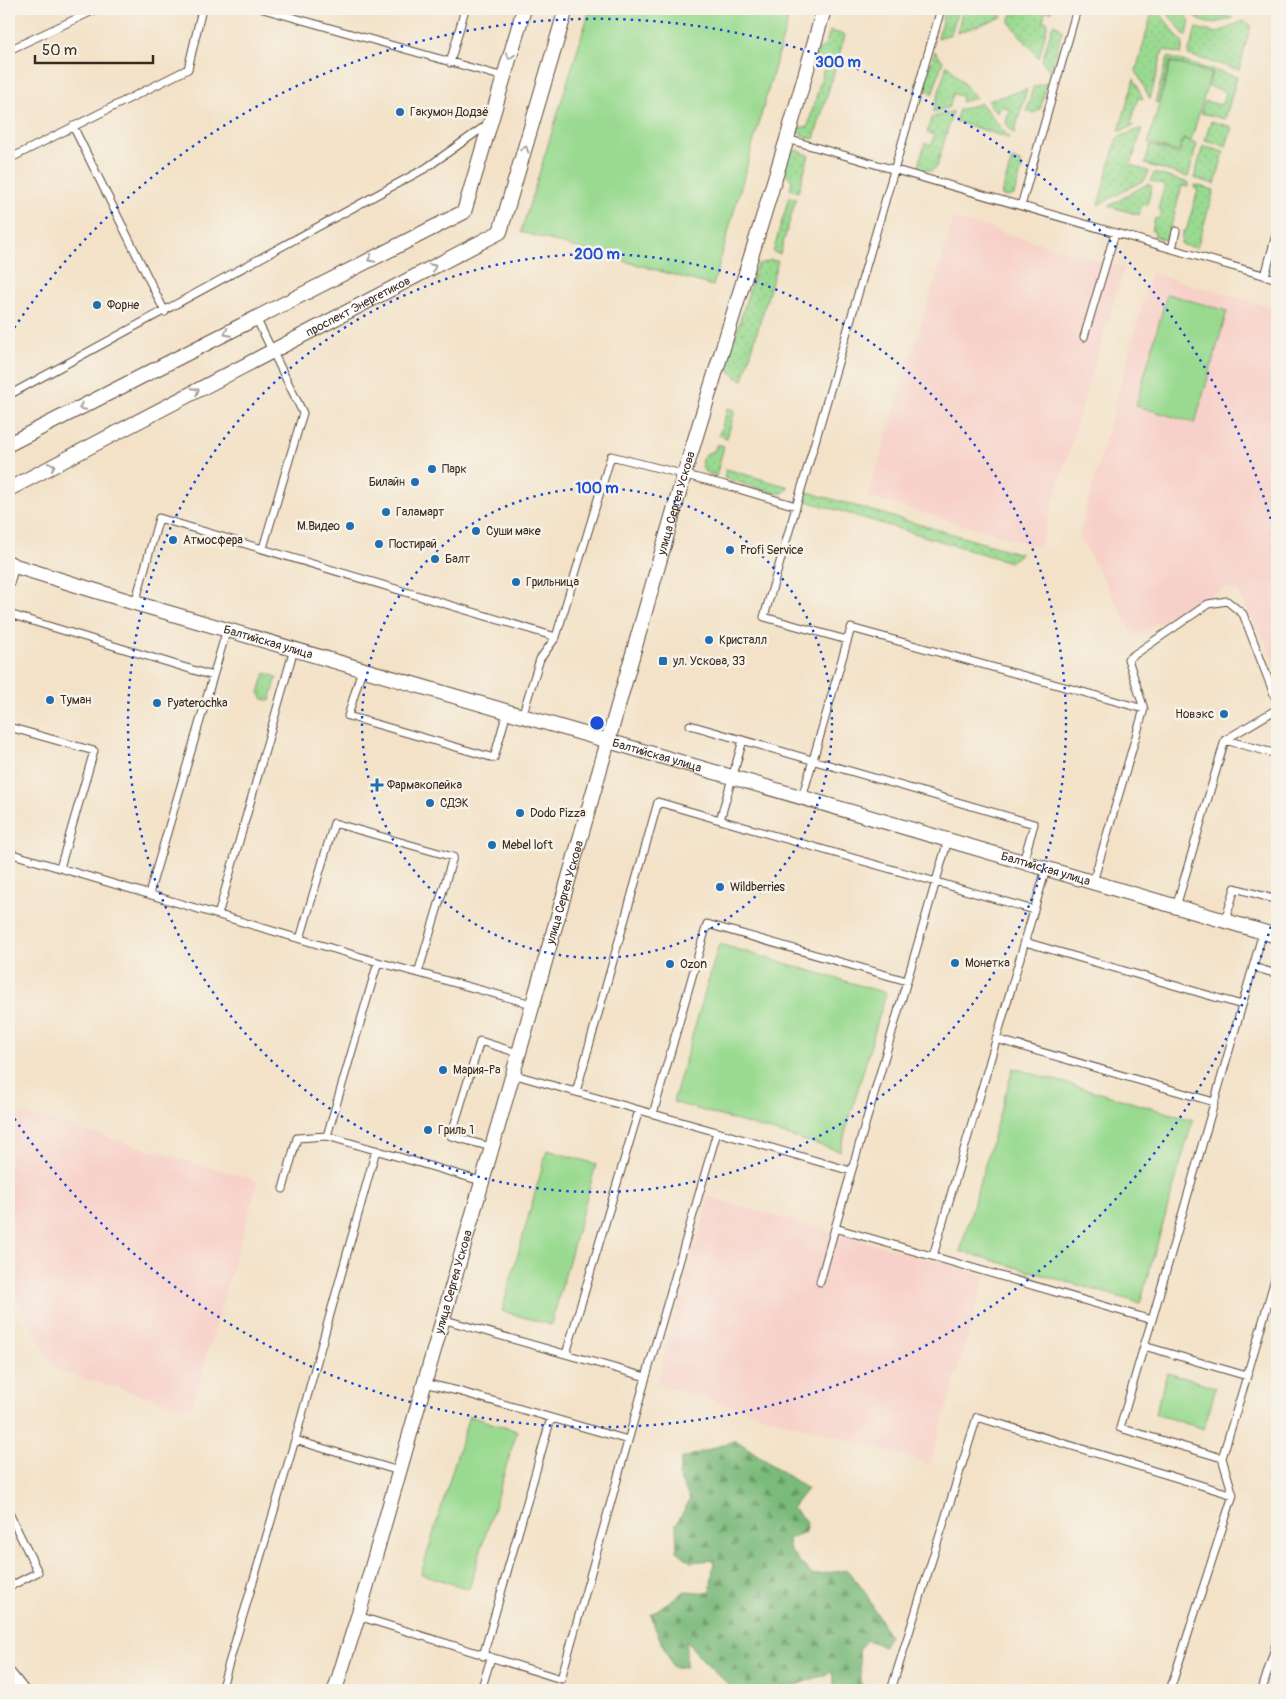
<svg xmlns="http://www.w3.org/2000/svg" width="1286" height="1699" viewBox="0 0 1286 1699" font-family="Pangolin,sans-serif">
<defs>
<pattern id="grass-dots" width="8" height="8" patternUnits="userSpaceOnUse" patternTransform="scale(1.25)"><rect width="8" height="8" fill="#99da90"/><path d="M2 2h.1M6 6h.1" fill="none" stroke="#85bb7c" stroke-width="1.8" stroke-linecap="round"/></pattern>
<pattern id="forest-firs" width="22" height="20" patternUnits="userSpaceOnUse" patternTransform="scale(1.25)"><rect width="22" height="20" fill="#7aba7a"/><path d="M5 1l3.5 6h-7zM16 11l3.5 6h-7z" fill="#659763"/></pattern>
</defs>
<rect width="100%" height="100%" fill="#f7f3e8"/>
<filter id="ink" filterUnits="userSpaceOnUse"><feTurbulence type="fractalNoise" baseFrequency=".02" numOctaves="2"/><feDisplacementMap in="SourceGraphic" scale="10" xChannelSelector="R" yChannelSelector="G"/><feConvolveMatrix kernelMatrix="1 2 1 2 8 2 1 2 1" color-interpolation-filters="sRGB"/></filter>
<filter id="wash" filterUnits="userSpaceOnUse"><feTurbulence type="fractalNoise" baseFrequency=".0096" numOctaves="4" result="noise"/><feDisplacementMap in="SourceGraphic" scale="20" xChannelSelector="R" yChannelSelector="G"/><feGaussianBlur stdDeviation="1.12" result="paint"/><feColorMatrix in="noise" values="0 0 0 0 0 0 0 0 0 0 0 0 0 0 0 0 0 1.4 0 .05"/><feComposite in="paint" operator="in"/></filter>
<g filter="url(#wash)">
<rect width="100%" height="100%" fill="#f3e2c8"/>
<path fill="#f7d1c9" d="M954 218 1124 268 1040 547 868 497Z
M1151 273 1277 309V665L1238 592 1225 588 1134 636 1079 535Z
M9 1109 258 1181 191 1409 54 1370 9 1281Z
M709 1197 986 1275 930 1464 656 1384Z"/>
<path fill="url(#grass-dots)" stroke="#6a8257" d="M955 9H958L951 34 938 38 944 13Z
M963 9H1000L1003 11 1002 17 957 33Z
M1018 9H1052L1051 12 1046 11 1043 20 1048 22 1039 58 1009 22 1012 14 1016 15Z
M1153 9H1157L1183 44 1181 54 1163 50 1150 99 1136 71Z
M1164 9H1181L1190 22 1186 37Z
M1188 9H1201L1233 18C1212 25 1202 27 1188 9Z
M1243 21 1251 25 1239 70 1188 55 1196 28 1216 33Z
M1053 24 1059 26 1062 31 1051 72 1042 61Z
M830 31 845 35 814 139 802 135 796 129 808 126 824 69 815 60 816 53 826 44Z
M935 51 943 61 932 95 924 86Z
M1168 57 1237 77 1225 119 1201 113 1205 101 1220 105 1221 103H1223L1226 92 1208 86 1212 73 1170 61 1158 103 1155 102Z
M947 64 976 98 961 102 962 96 953 94 949 107 933 113Z
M1134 79 1143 99 1138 98 1130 124 1134 126 1119 131Z
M1047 83 1040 109 1034 113 1027 111 1033 87Z
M1027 89 1014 134 1006 123 1009 109 1000 106 997 113 987 101Z
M981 103 1009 138 955 121 959 110Z
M953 111 937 166 932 171 918 168 925 143 932 145 934 135 927 133 931 118Z
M1211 121 1232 127 1226 146 1205 140Z
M1142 128 1131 165 1148 171 1146 179 1098 205 1117 138Z
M1183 140 1197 144 1188 177 1145 164 1150 145 1179 154Z
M1203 146 1224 152 1215 184 1194 178Z
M796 150 809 155 798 192 790 189 792 181 783 169 786 156Z
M1012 159 1020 162 1022 169 1014 195 1006 197 1001 195Z
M1154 173 1189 183 1188 187 1182 186 1167 240 1154 236 1155 232 1152 231 1155 218 1159 219 1162 210 1158 209 1165 185 1151 181Z
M1147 184 1152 186 1147 205 1142 204 1139 215 1109 206Z
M1195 185 1214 190 1197 248 1183 245 1181 242 1183 231H1186L1198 190 1194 188Z
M789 197 796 199 780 254 773 252Z
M771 260 778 261 743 380C734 377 731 373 727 364L757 265Z
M728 408 735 410 727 438 719 435Z
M717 444 724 446 716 476 704 471C699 459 702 454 714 451Z
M726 469 789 487 783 493H775L724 478Z
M804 491 1021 554 1010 562 813 503C805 501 804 498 804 491Z
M265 673 277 677 270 701 263 699 259 693Z"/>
<path fill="url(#forest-firs)" stroke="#5a724c" d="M736 1440 807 1489 792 1508 807 1522 805 1532 788 1539 790 1551 812 1575 847 1570 864 1590 889 1636 884 1646 866 1640 859 1651 862 1690H835L832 1672 796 1685 762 1689 734 1690 703 1660 686 1641V1667H673L655 1628 651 1614 685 1591 710 1593 714 1560 691 1562 677 1551 676 1524 690 1500 679 1477 681 1459Z"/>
<path fill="#99da90" stroke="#6a8257" d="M590 9H791L713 286 521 232Z
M1171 62 1211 73 1191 141 1183 139 1178 152 1148 143Z
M1167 294 1227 311 1195 423 1136 406Z
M719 944 886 993 840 1151 673 1102Z
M1013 1068 1193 1120 1140 1303 960 1251Z
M547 1150 596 1164 551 1325 502 1311Z
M1167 1373 1216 1387 1204 1429 1155 1414Z
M469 1416 517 1431 469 1589 421 1574Z"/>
</g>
<g filter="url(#ink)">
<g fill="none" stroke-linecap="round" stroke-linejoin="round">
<defs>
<path id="service" d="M263 9 504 77
M9 50 97 9
M450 63 465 9
M73 126 165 312
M787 139 1277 279
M9 159 188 69 202 9
M1021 206 1077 9
M1172 249 1176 231
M1265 276 1277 231
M256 318 303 413 263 548
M1084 337 1115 233
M9 395 426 168 488 124
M9 587 15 566
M135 603 159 518 556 637
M9 614 213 676
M847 640 764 617 941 9
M362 669 348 716 494 758 507 712
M522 716 540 659 556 637 611 456 725 485 796 506
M690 725 1034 824 1023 862
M9 727 94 751 60 868
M743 740 720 820 1034 910
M1225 740 1277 709
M802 798 851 628 1144 709
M948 840 835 1228 1152 1320 1144 1346 1247 1376 1277 1272
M9 853 378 962 532 1004
M1093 882 1144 709 1128 659 1208 604 1227 601 1243 614 1277 702
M149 894 227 629
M1176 907 1225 740 1277 754
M218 915 294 649
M1225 921 1235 888 1277 900
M300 939 334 823 453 857 418 973
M1025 942 1242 1005
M378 962 327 1136 481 1181
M1253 967 1277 974
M996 1039 1214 1102
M576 1092 658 802 720 820
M653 1114 707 924 907 981
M717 1132 851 1171
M491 1147 451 1136 480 1041 518 1053
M376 1150 295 1440 399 1471
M283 1189 297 1138 327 1136
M933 1256 1046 869
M820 1282 835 1228
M442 1319 646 1377 717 1132 512 1074
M1152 1320 1263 932
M1144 1346 1120 1428 1222 1458 1247 1376
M566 1354 639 1110
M424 1383 458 1391 628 1440
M9 1513 38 1572 9 1587
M358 1616 561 1679 646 1377
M483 1656 551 1418
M221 1690 295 1440
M481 1690 491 1658
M891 1690 977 1417 1233 1495
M1170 1690 1233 1495 1222 1458
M1262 1690 1277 1641"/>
<g id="minor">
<path d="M9 444 464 212 524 9"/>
<path id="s1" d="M9 489 500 232 566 9"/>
<path id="s2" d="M9 563 15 566 135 603 1277 936"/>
<path d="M9 1675 21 1690"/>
<path id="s3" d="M335 1690 358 1616 684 475 787 139 824 9"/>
</g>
</defs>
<use href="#service" stroke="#574638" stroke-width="9"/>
<use href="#minor" stroke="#574638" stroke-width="16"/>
<use href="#service" stroke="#fff" stroke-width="7"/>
<use href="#minor" stroke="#fff" stroke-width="14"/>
</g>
<defs><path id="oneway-chevron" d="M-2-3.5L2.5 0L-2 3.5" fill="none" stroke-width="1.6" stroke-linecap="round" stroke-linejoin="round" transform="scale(1.25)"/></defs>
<g stroke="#a79f9a">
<use href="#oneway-chevron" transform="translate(510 56) rotate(106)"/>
<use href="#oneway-chevron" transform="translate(525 149) rotate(-73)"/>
<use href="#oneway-chevron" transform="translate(371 259) rotate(153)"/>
<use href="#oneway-chevron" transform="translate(433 267) rotate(-28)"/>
<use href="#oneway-chevron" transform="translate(227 333) rotate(153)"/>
<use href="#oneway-chevron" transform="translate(196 391) rotate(-28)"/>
<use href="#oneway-chevron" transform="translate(82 407) rotate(153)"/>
<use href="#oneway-chevron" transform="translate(52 466) rotate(-28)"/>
</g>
</g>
<g fill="none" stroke="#1d4ed8" stroke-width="2.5" stroke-dasharray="2.5 5">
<circle cx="597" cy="723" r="235"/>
<circle cx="597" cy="723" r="469"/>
<path d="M1277 905A704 704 0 0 1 10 1112M10 334A704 704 0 0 1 1277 541"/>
</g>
<g fill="#1f6fb2" stroke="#f7f3e8" stroke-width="2">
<circle cx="400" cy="112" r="5"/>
<circle cx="97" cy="305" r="5"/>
<circle cx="432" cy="469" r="5"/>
<circle cx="415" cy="482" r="5"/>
<circle cx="386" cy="512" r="5"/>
<circle cx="350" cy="526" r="5"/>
<circle cx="476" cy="531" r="5"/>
<circle cx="173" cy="540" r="5"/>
<circle cx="379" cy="544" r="5"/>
<circle cx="730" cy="550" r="5"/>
<circle cx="435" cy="559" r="5"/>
<circle cx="516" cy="582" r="5"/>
<circle cx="709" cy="640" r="5"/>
<rect x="658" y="656" width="10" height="10" rx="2.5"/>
<circle cx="50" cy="700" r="5"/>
<circle cx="157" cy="703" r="5"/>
<circle cx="1224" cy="714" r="5"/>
<path d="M374.5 777.5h5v5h5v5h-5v5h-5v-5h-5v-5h5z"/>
<circle cx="430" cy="803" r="5"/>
<circle cx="520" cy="813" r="5"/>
<circle cx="492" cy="845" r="5"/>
<circle cx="720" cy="887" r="5"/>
<circle cx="955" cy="963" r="5"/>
<circle cx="670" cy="964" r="5"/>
<circle cx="443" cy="1070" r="5"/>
<circle cx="428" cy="1130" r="5"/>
</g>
<g text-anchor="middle" stroke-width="5" stroke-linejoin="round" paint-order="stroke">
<g font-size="12" fill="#3b2a1e" stroke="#f7f3e8" text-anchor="start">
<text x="410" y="116">Гакумон Додзё</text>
<text x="107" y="309">Форне</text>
<text x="442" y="473">Парк</text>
<text x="405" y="486" text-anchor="end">Билайн</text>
<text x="396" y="516">Галамарт</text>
<text x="340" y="530" text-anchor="end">М.Видео</text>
<text x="486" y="535">Суши маке</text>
<text x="183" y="544">Атмосфера</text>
<text x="389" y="548">Постирай</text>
<text x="740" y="554">Profi Service</text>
<text x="445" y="563">Балт</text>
<text x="526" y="586">Грильница</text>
<text x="719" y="644">Кристалл</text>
<text x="673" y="665">ул. Ускова, 33</text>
<text x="60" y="704">Туман</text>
<text x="167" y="707">Pyaterochka</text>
<text x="1214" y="718" text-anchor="end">Новэкс</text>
<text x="387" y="789">Фармакопейка</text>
<text x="440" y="807">СДЭК</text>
<text x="530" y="817">Dodo Pizza</text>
<text x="502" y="849">Mebel loft</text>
<text x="730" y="891">Wildberries</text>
<text x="965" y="967">Монетка</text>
<text x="680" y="968">Ozon</text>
<text x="453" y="1074">Мария-Ра</text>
<text x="438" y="1134">Гриль 1</text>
</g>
<g font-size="12" fill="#3b2a1e" stroke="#f7f3e8">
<text dy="4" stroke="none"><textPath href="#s1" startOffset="394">проспект Энергетиков</textPath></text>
<text dy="4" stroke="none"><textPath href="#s3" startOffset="1235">улица Сергея Ускова</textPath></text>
<text dy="4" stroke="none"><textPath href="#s2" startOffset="271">Балтийская улица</textPath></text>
<text dy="4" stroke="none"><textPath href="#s2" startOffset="676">Балтийская улица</textPath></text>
<text dy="4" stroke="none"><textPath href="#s2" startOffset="1081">Балтийская улица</textPath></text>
<text dy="4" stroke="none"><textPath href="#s3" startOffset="830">улица Сергея Ускова</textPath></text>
<text dy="4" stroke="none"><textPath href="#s3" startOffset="425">улица Сергея Ускова</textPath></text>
</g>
</g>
<circle cx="597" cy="723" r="8" fill="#1d4ed8" stroke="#f7f3e8" stroke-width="2.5"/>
<g font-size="15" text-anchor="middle" font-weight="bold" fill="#1d4ed8" stroke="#f7f3e8" stroke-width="5" stroke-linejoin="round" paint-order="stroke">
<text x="838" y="67">300 m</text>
<text x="597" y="259">200 m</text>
<text x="597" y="493">100 m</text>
</g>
<rect width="1286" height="1699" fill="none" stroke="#f7f3e8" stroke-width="30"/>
<path d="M35 55v8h118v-8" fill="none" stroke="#3b2a1e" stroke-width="2.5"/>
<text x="42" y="55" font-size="15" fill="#3b2a1e" stroke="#f7f3e8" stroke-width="4" paint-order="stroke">50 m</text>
</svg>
